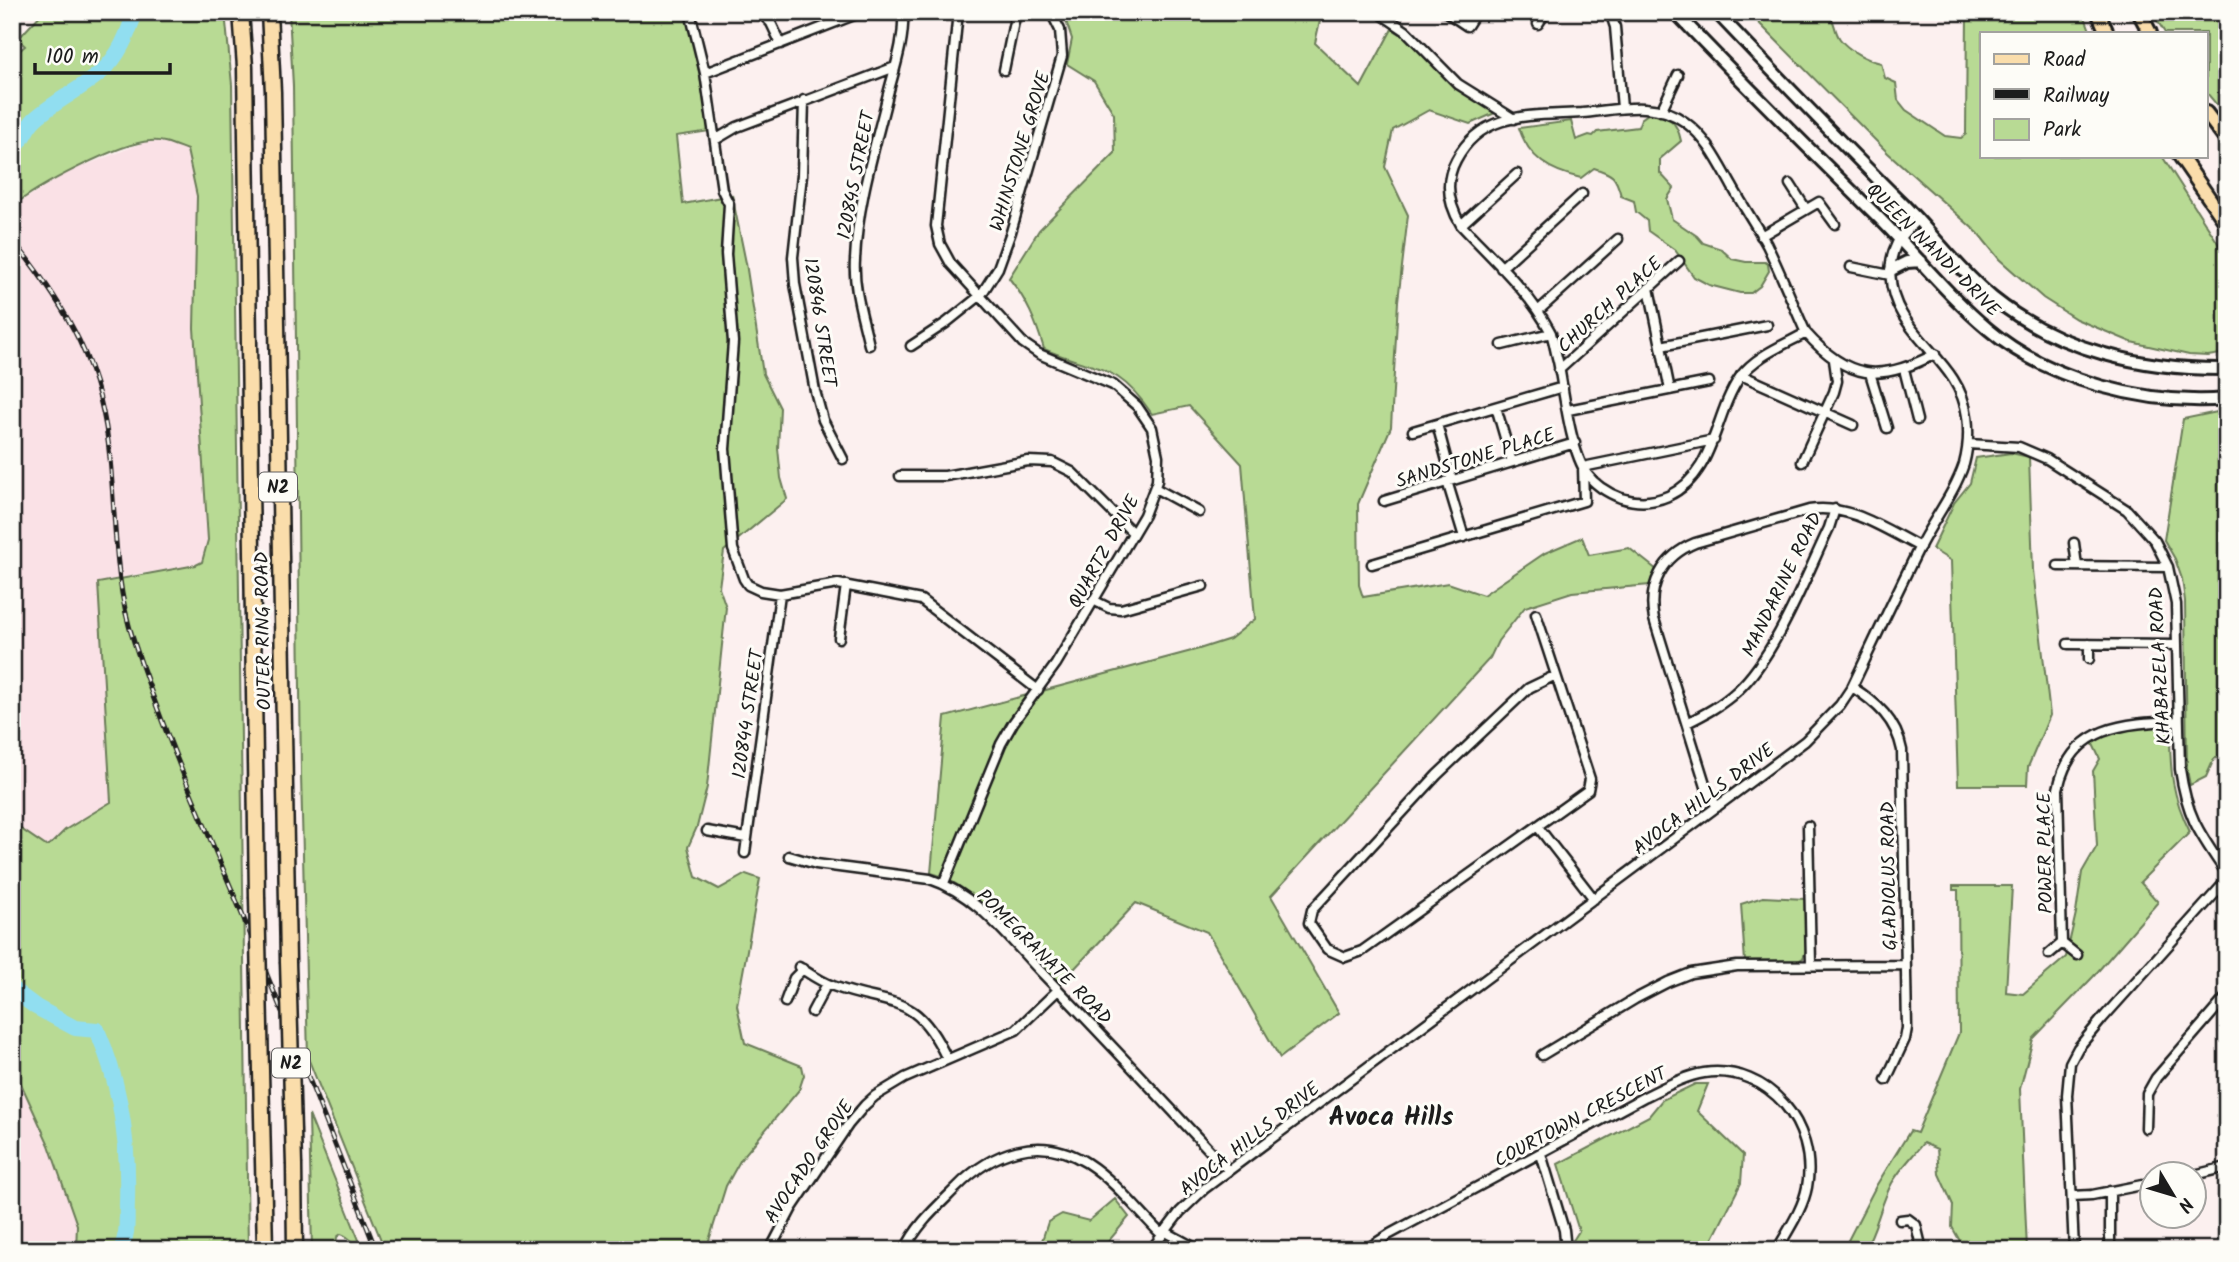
<svg xmlns="http://www.w3.org/2000/svg" width="2239" height="1262" viewBox="0 0 2239 1262" font-family="Kalam,sans-serif">
<rect width="100%" height="100%" fill="#fcf0ef"/>
<filter id="ink" filterUnits="userSpaceOnUse"><feTurbulence type="fractalNoise" baseFrequency=".0143" numOctaves="2"/><feDisplacementMap in="SourceGraphic" scale="14" xChannelSelector="R" yChannelSelector="G"/><feConvolveMatrix kernelMatrix="1 2 1 2 8 2 1 2 1" color-interpolation-filters="sRGB"/></filter>
<g filter="url(#ink)">
<path fill="#fae1e6" d="M148 141 167 143 187 150 197 196 194 328 208 540 207 549 202 562 196 565 138 574 98 583 111 802 65 830 52 843 46 846 12 823V207L68 172Z
M12 1064 49 1145 77 1225 76 1250H12Z"/>
<path fill="#b8da94" stroke="#6a7b58" stroke-width="2" d="M43 12H225L232 85 248 1250H76L77 1225 49 1145 12 1064V823L46 846 52 843 65 830 111 802 98 583 196 565 202 562 208 540 194 328 197 196 187 150C176 146 163 139 150 141 119 143 37 186 12 207V57L25 46 18 39Z
M289 12H688L710 131 676 136 683 204 732 195 746 263 763 374 780 408 778 448 781 478 787 499 724 551 719 587 726 607 707 787 697 827 688 847 696 877 719 889 746 874 760 879 737 1005 745 1043 802 1066 804 1075 799 1090 741 1159 726 1186 706 1250H385L308 1058 301 774 293 86Z
M1063 12H1183L1186 15 1196 12H1322L1315 43 1361 87 1392 29 1415 43 1455 85 1495 113 1470 124 1429 110 1393 130 1385 167 1408 215 1398 301 1391 427 1358 504 1359 585 1363 597 1448 583 1483 595 1545 553 1582 537 1589 555 1629 548 1657 570 1650 585 1572 592 1525 607 1498 641 1490 658 1271 896 1339 1013 1280 1058 1207 932 1136 903 1059 985C1026 951 976 884 931 873L945 717 1199 649 1230 639 1255 619 1242 464 1189 406 1152 414C1116 361 1097 372 1044 349 1036 322 1027 300 1009 278L1039 230 1115 153 1114 114 1094 81 1067 64 1072 39Z
M1748 12H1828C1835 20 1834 31 1840 39 1849 51 1867 60 1881 63L1885 78 1896 83 1898 100 1906 110 1945 136 1961 138 1966 134 1967 12H2083L2091 33H1982V156H2162L2227 257V353L2208 356 2189 355 2131 342 2076 319 2043 298 1999 259 1978 233 1888 153Z
M2152 12H2227V117L2206 92V33H2165Z
M1648 114C1668 114 1677 121 1681 141L1660 159V173L1674 188 1667 199 1672 219 1697 236 1703 243 1721 249 1732 259 1746 262H1765L1768 264 1769 271 1760 286 1751 293H1740L1709 285 1694 277 1675 250 1648 231 1647 221 1636 212 1634 201 1621 196C1616 176 1613 174 1594 168L1581 178C1550 171 1529 159 1519 128L1571 121 1576 140 1589 135 1593 136 1597 132 1638 127 1641 119Z
M2227 410V731L2223 737 2227 742V752L2214 759 2206 777 2190 785 2187 770 2185 601 2182 579 2175 559 2164 540 2183 419Z
M2011 453 2029 457 2033 570 2050 715 2028 767 2027 785H1958L1951 561 1932 549 1954 503 1970 483 1976 458Z
M2163 725 2170 732C2170 771 2172 796 2190 832L2140 882 2158 902 2093 977 2033 1039 2020 1089 2027 1250H1965L1952 1227 1953 1205 1939 1174 1937 1149 1923 1143C1913 1156 1900 1169 1892 1183 1880 1204 1877 1230 1864 1250H1843L1876 1186 1910 1131 1917 1133 1959 1033 1958 890H1953V886H2012L2006 992 2023 994 2066 957 2076 913 2082 872 2097 846 2093 771 2100 759 2091 740 2124 727Z
M1763 897 1805 899 1806 951 1803 958 1796 962H1745L1741 904Z
M1695 1084H1708L1697 1111 1743 1155 1741 1183 1707 1250H1571L1572 1242 1579 1231 1558 1164 1649 1116 1662 1100Z
M309 1115 363 1250C354 1246 351 1237 341 1234L337 1237 335 1250H312Z
M1115 1199 1129 1217 1101 1250H1039L1048 1222 1062 1214 1089 1221Z"/>
<g fill="none" stroke-linecap="round" stroke-linejoin="round">
<path stroke="#91def0" stroke-width="16" d="M12 149C25 140 24 129 35 119 55 101 80 90 101 72 119 57 128 34 135 12
M12 989 36 1007 75 1028 97 1030C121 1085 129 1142 127 1202 126 1222 129 1230 121 1250"/>
<defs>
<path id="street" d="M690 12 705 73 722 190 729 204 726 254 733 342 725 449 733 549 744 579 748 585 761 591 780 594 838 584 921 600 1038 690
M760 12 771 23 781 44
M1446 12 1467 26 1476 12
M1610 12 1615 27 1622 108
M1384 16 1406 31 1458 84 1514 119
M1538 24 1546 12
M1004 70 1016 12
M705 73 862 12
M804 100 802 175 793 257 795 284 815 391 823 420 843 459
M1661 111 1678 75
M715 140 737 127 895 67
M1790 184 1806 209
M1461 225 1517 174
M1761 236 1819 202 1835 224
M1851 267 1890 275
M1501 268 1582 194
M1649 288 1670 390
M1538 311 1618 239
M1806 333C1793 304 1781 274 1767 245 1756 225 1743 206 1732 186 1719 163 1707 138 1685 122 1654 99 1617 110 1582 113 1533 116 1482 110 1456 160 1444 182 1449 205 1461 225 1492 258 1529 291 1550 331 1554 340 1555 351 1558 361 1564 391 1570 450 1587 474 1595 485 1608 493 1621 498 1637 503 1652 503 1668 496 1716 473 1713 416 1740 377 1755 356 1784 345 1806 333 1848 380 1880 383 1935 354
M869 345C863 318 853 288 855 260 857 207 873 154 886 102 893 72 905 43 903 12
M1502 345 1551 333
M911 346 946 323 981 295 998 268 1011 232 1062 56 1060 30 1051 12
M1661 346 1767 325
M1904 369 1917 420
M1559 370 1679 261
M1870 373 1887 428
M1741 375 1853 425
M1496 407 1512 462
M1568 410 1709 382
M1437 424 1452 480
M1413 431 1563 387
M1968 444 2019 447 2047 459 2127 510 2155 541 2168 567 2176 604 2180 769C2187 818 2200 834 2227 874
M1802 462 1834 392 1837 381 1834 360
M900 476H945L1028 461 1052 462 1072 472 1133 533
M1447 481 1464 537
M1155 488 1199 512
M1384 501 1575 443
M2074 543 2077 566
M1372 564 1584 501 1583 467 1714 440
M2058 566 2168 567
M1095 601 1109 608 1121 609 1203 586
M1536 614 1590 779 1588 790 1362 951 1345 957 1327 949 1309 923 1312 910 1437 775 1529 688 1554 676
M839 638 846 585
M2068 644 2177 645
M2089 659V644
M1852 687C1877 703 1896 720 1902 750L1907 1028 1905 1039 1886 1080
M1687 723C1705 714 1722 705 1737 691 1775 657 1806 576 1829 528L1835 509
M1717 807 1707 790 1654 619C1647 585 1663 556 1695 543L1809 510C1849 503 1886 530 1920 547
M1808 826 1811 964
M1538 827 1594 899
M707 831 746 838
M745 853 780 594
M789 856 816 864 930 879C977 894 1010 940 1044 975 1106 1039 1167 1105 1228 1170
M944 883 1001 744 1013 723 1056 664 1144 515 1157 481 1158 456 1152 428 1137 406 1113 385 1039 354 1023 343 951 264 940 244 936 226 958 12
M2049 954 2062 943
M2077 955 2062 943 2058 789C2071 725 2125 723 2178 721
M799 967C810 974 821 982 833 986 892 1008 915 990 947 1059
M785 1002 794 978 803 969
M812 1012 827 984
M1542 1055 1635 999 1668 982 1691 973 1737 966 1905 965
M2146 1128 2147 1094 2156 1078 2227 996
M2227 1128V1137
M1541 1154 1564 1230 1566 1250
M2194 1175 2227 1167
M2072 1196 2092 1195 2152 1183
M1900 1220 1908 1219 1916 1225 1922 1250
M1164 1231 1199 1250
M770 1250 792 1208 848 1125 865 1105 875 1096 905 1078 1016 1030 1058 990
M905 1250C916 1225 937 1207 956 1188 991 1152 1040 1133 1087 1163 1115 1181 1138 1211 1161 1234
M1151 1250 1180 1212 1204 1189 1805 741 1840 705 1852 687C1874 641 1896 594 1919 548 1933 520 1954 494 1964 464 1968 449 1969 431 1967 416 1961 371 1923 350 1902 314 1889 292 1885 261 1900 238 1905 231 1912 225 1918 219
M1365 1250 1390 1234 1644 1097C1663 1088 1684 1076 1704 1073 1769 1064 1818 1126 1807 1187 1803 1209 1788 1230 1777 1250
M2074 1250 2067 1095 2070 1063 2078 1048 2102 1019 2227 880
M2110 1250V1191"/>
<path id="secondary" d="M1675 12C1740 80 1806 146 1873 212 1912 250 1946 294 1988 329 2049 381 2148 406 2227 399
M1716 12C1777 76 1838 140 1901 202 1932 233 1959 270 1993 298 2059 351 2144 370 2227 369
M1891 270 1907 262 1921 261"/>
<path id="primary" d="M2098 12 2107 33
M2139 12 2150 33
M2206 113 2227 141
M2180 156 2227 224"/>
<path id="highway" d="M241 12 245 67 257 897
M269 12 273 92 288 962
M261 1071 265 1250
M294 1165 295 1250"/>
</defs>
<use href="#street" stroke="#1c1c1c" stroke-width="13"/>
<use href="#secondary" stroke="#1c1c1c" stroke-width="16"/>
<use href="#primary" stroke="#1c1c1c" stroke-width="18"/>
<use href="#highway" stroke="#1c1c1c" stroke-width="19"/>
<use href="#street" stroke="#fdfcf7" stroke-width="8"/>
<use href="#secondary" stroke="#fdfcf7" stroke-width="10"/>
<use href="#primary" stroke="#faddab" stroke-width="12"/>
<use href="#highway" stroke="#faddab" stroke-width="14"/>
<defs>
<path id="rail" d="M12 239C69 310 102 367 110 459 116 521 114 583 134 642 162 728 199 812 234 895 283 1012 330 1131 376 1250"/>
</defs>
<use href="#rail" stroke="#1c1c1c" stroke-width="5"/>
<use href="#rail" stroke="#fdfcf7" stroke-width="2.5" stroke-dasharray="8" stroke-linecap="butt"/>
<defs>
<path id="highway-bridge" d="M257 897 261 1071
M288 962 294 1165"/>
</defs>
<use href="#highway-bridge" stroke="#1c1c1c" stroke-width="19" stroke-linecap="butt"/>
<use href="#highway-bridge" stroke="#faddab" stroke-width="14"/>
</g>
</g>
<g text-anchor="middle" stroke-width="6" stroke-linejoin="round" paint-order="stroke">
<g fill="#fdfcf7" stroke="#605f5e" stroke-width="2">
<rect x="259" y="472.5" width="38" height="29" rx="5"/>
<rect x="272" y="1048.5" width="38" height="29" rx="5"/>
</g>
<g font-size="18" font-weight="bold" fill="#1c1c1c">
<text x="278" y="493">N2</text>
<text x="291" y="1069">N2</text>
</g>
<g font-size="19" fill="#1c1c1c" stroke="#fdfcf7">
<text transform="translate(1019 151) rotate(-73)" y="7">WHINSTONE GROVE</text>
<text transform="translate(855 175) rotate(-79)" y="7">120845 STREET</text>
<text transform="translate(1934 249) rotate(45)" y="7">QUEEN NANDI DRIVE</text>
<text transform="translate(1609 304) rotate(-42)" y="7">CHURCH PLACE</text>
<text transform="translate(821 322) rotate(81)" y="7">120846 STREET</text>
<text transform="translate(1475 457) rotate(-17)" y="7">SANDSTONE PLACE</text>
<text transform="translate(1103 551) rotate(-61)" y="7">QUARTZ DRIVE</text>
<text transform="translate(1781 584) rotate(-64)" y="7">MANDARINE ROAD</text>
<text transform="translate(262 631) rotate(-91)" y="7">OUTER RING ROAD</text>
<text transform="translate(2159 666) rotate(-93)" y="7">KHABAZELA ROAD</text>
<text transform="translate(747 714) rotate(-82)" y="7">120844 STREET</text>
<text transform="translate(1703 798) rotate(-37)" y="7">AVOCA HILLS DRIVE</text>
<text transform="translate(2044 853) rotate(-91)" y="7">POWER PLACE</text>
<text transform="translate(1888 876) rotate(-91)" y="7">GLADIOLUS ROAD</text>
<text transform="translate(1045 956) rotate(45)" y="7">POMEGRANATE ROAD</text>
<text transform="translate(1580 1116) rotate(-28)" y="7">COURTOWN CRESCENT</text>
<text transform="translate(1249 1138) rotate(-38)" y="7">AVOCA HILLS DRIVE</text>
<text transform="translate(808 1161) rotate(-56)" y="7">AVOCADO GROVE</text>
</g>
<g font-size="26" font-weight="bold" fill="#1c1c1c" stroke="#fdfcf7">
<text x="1391" y="1125">Avoca Hills</text>
</g>
</g>
<rect width="2239" height="1262" fill="none" stroke="#fdfcf7" stroke-width="42"/>
<rect x="21" y="21" width="2197" height="1220" fill="none" stroke="#1c1c1c" stroke-width="2.5" filter="url(#ink)"/>
<rect x="1980" y="32" width="228" height="126" fill="#fdfcf7" stroke="#a3a29f" stroke-width="2"/>
<rect x="1994" y="54" width="35" height="10" fill="#faddab" stroke="#a3a29f" stroke-width="2"/>
<text x="2043" y="66" font-size="21" fill="#1c1c1c">Road</text>
<rect x="1994" y="89" width="35" height="10" fill="#1c1c1c" stroke="#a3a29f" stroke-width="2"/>
<text x="2043" y="102" font-size="21" fill="#1c1c1c">Railway</text>
<rect x="1994" y="119" width="35" height="21" fill="#b8da94" stroke="#a3a29f" stroke-width="2"/>
<text x="2043" y="136" font-size="21" fill="#1c1c1c">Park</text>
<g transform="translate(2173 1195) rotate(128)"><circle r="33" fill="#fdfcf7" stroke="#a3a29f" stroke-width="2"/>
<path d="M0-5L12 26L0 18L-12 26Z" fill="#1c1c1c"/>
<text y="-10" font-size="19" font-weight="bold" text-anchor="middle" fill="#1c1c1c">N</text>
</g>
<path d="M35 63v10h135v-10" fill="none" stroke="#1c1c1c" stroke-width="3.5"/>
<text x="46" y="63" font-size="21" fill="#1c1c1c" stroke="#fdfcf7" stroke-width="5" paint-order="stroke">100 m</text>
</svg>
